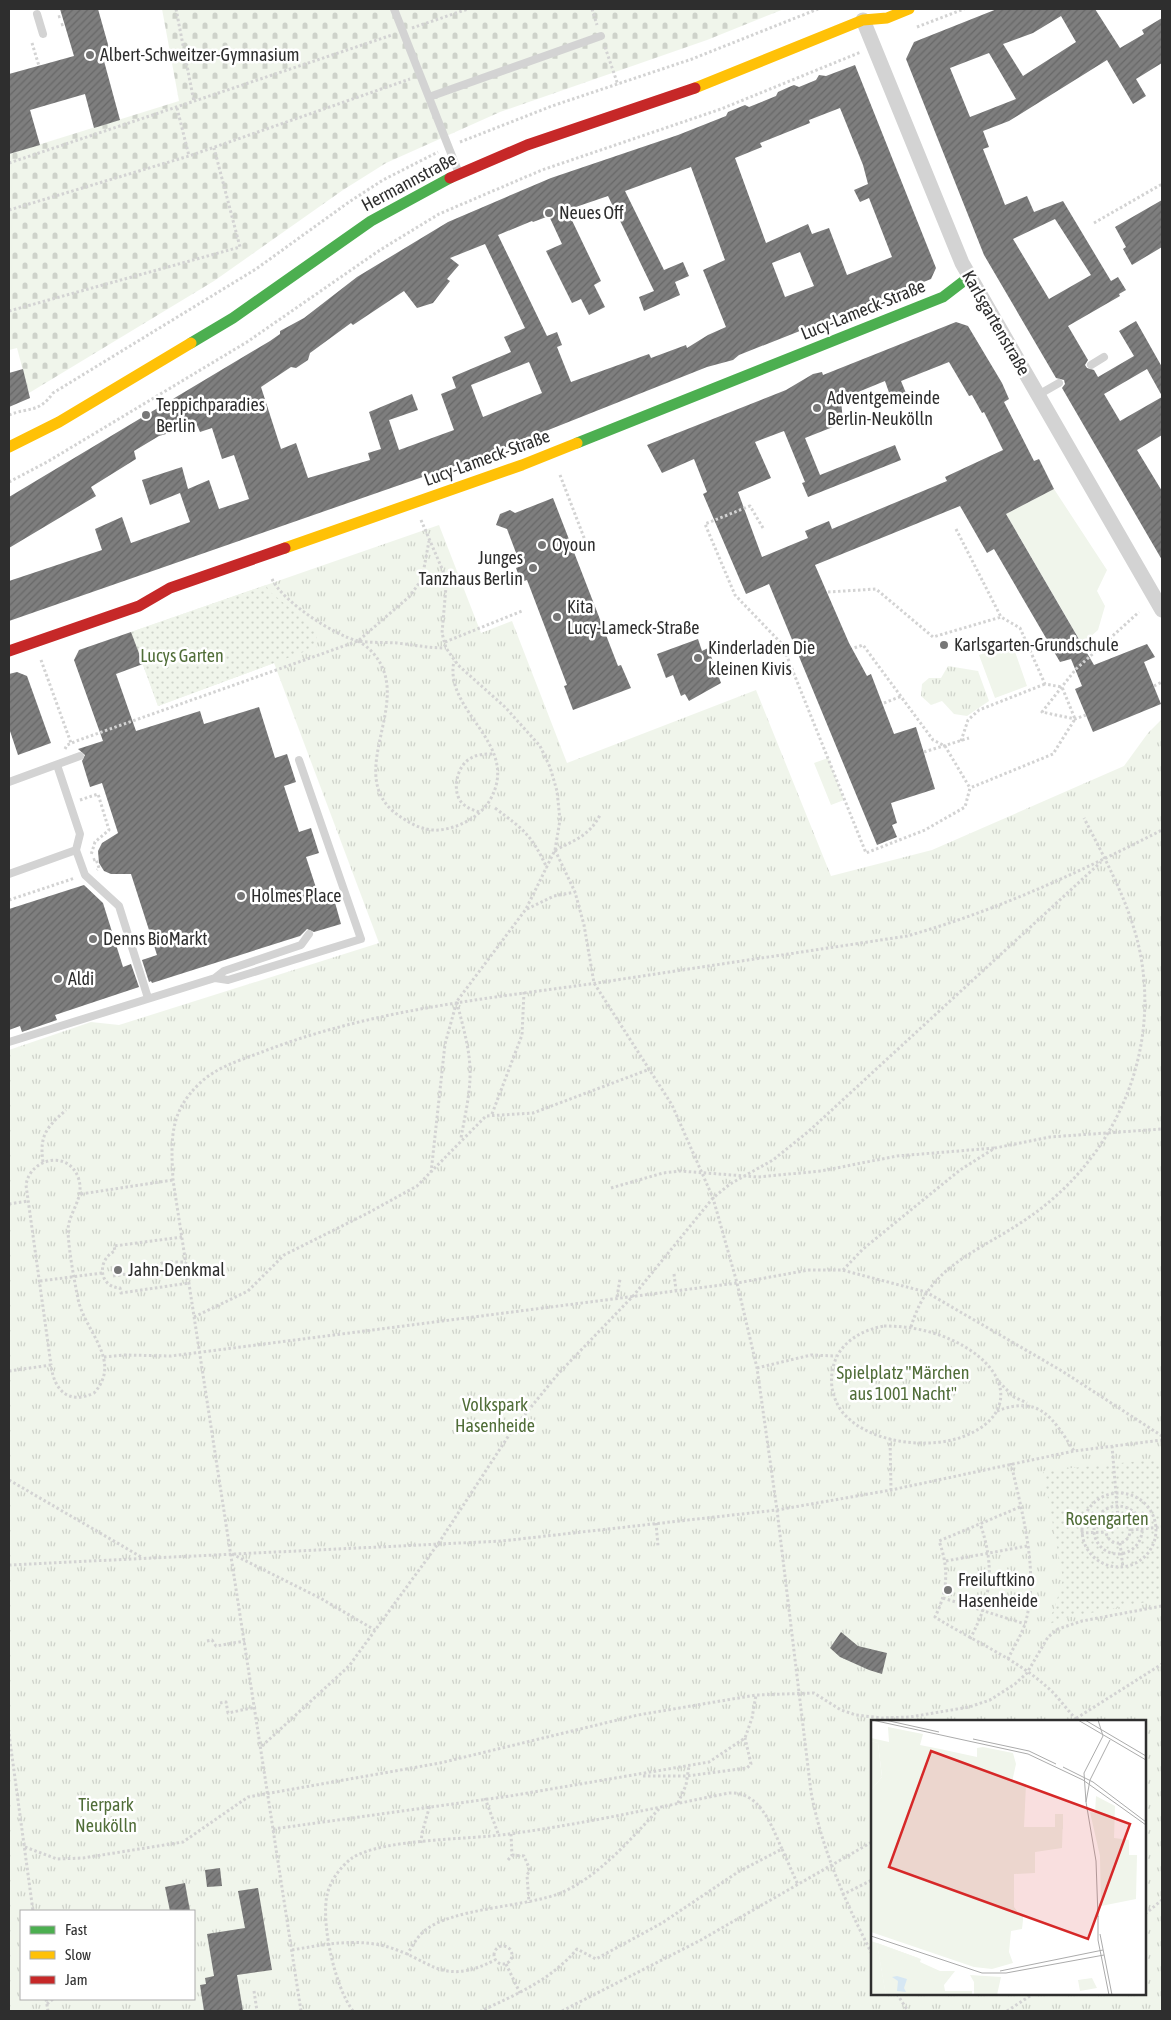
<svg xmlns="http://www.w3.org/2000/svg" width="1171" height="2020" viewBox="0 0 1171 2020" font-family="'Asap Condensed',sans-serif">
<defs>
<pattern id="cemetery-stones" width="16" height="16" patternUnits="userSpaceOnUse" patternTransform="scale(1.25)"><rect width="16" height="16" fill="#f0f5eb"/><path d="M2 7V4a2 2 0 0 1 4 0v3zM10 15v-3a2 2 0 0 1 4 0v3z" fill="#ced2ca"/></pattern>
<pattern id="park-tufts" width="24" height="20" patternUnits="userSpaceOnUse" patternTransform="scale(1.25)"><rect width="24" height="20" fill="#f0f5eb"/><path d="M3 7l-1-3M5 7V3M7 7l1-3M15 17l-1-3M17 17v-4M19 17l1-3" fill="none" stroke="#ced2ca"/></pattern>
<pattern id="garden-dots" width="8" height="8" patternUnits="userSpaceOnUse" patternTransform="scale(1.25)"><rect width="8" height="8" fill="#f0f5eb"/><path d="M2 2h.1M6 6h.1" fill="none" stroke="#ced2ca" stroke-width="1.8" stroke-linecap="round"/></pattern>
<pattern id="building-hatch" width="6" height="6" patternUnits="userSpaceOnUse" patternTransform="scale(1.25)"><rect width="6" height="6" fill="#7e7e7e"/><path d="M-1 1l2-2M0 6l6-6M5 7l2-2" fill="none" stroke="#686868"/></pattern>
</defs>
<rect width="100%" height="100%" fill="#fff"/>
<path fill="#f0f5eb" d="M1054 489 1107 570 1097 591 1105 606 1098 630 1082 644 1006 514Z
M1012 643 1027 686 995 698 979 655Z
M828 758 844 800 831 805 814 763Z"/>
<path fill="url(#cemetery-stones)" d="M162 9H784L707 40 500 112 386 163 343 190 214 281 29 393 17 348 9 350V154L179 101Z"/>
<path fill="url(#park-tufts)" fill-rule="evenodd" d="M439 525 481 633 512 621 567 763 756 690 831 876 932 850 1124 766 1148 733 1162 719V2011H9V1050L91 1022 119 1025 379 943 274 663 158 706 131 632ZM872 1721H1145V1994H872ZM21 1911H194V1999H21Z
M948 666 978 671 989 701 967 716 954 714 942 701 931 705 921 696 922 684 929 678H941Z"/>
<path fill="url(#garden-dots)" d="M266 585 269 591 316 629 317 647 158 706 131 632Z
M1159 1459 1162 1463V1599L1065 1618 1044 1626 1054 1610 1063 1579 1043 1471Z"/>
<path fill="url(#building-hatch)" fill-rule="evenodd" d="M60 9H98L109 48 101 50 120 120 94 128 85 94 30 110 40 145 9 154V74L74 56Z
M997 9H1095L1120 48 1144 34 1142 30 1162 18V63L1136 79 1146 96 1133 104 1107 60 1009 121 983 131 989 147 983 149 1005 205 1027 196 1034 212 1063 201 1111 281 1118 277 1126 290 1119 294 1120 296 1068 326 1088 360 1085 365 1087 368 1094 370 1098 377 1134 356 1119 331 1136 321 1162 367V396L1147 369 1104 394 1120 421 1162 397V435L1137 450 1162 491V560L1062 388 1065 384 1064 380 1056 378 984 255 906 59 914 42ZM1061 16 1076 42 1023 76 1003 44 1033 33ZM989 53 1016 99 970 117 950 68ZM1055 219 1091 275 1049 299 1013 239Z
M855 65 936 268 931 279 739 355 733 360 707 367 483 456 9 621V581L102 550 95 529 122 517 131 543 190 522 180 493 150 505 142 480 182 467 188 489 209 480 219 509 249 499 234 455 222 459 212 428 200 432 197 425 159 436 134 451 136 459 91 487 96 496 9 548V497L270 341 280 334V331L304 318 357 277 448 222 551 178 678 135 726 116 728 112 745 105 749 107 776 96 778 92 789 87 794 85 799 87 816 80 819 75 826 76ZM840 108 863 165 868 184 854 190 860 202 869 198 892 257 847 275 829 228 812 234 808 224 766 243 735 158 762 147 760 143 810 123 809 120ZM691 167 725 260 703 270 726 327 708 335 687 348 686 345 651 358 649 354 571 382 557 347 562 345 557 332 547 336 498 235 532 221 533 222 549 216 562 244 546 251 572 303 581 299 589 315 605 307 594 285 601 281 567 210 608 196 654 291 639 297 644 311 680 295 675 282 689 276 683 262 664 270 625 191ZM485 244 525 328 504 337 511 352 452 377 456 388 441 394 454 430 399 450 389 420 418 410 412 394 369 412 381 449 368 453 370 460 308 478 296 443 281 449 261 387 291 367 296 368 308 360 310 353 351 323 353 325 404 291 417 308 433 303 450 281 447 279 459 265 450 258ZM800 252 814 286 785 297 772 263ZM529 362 542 393 483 417 471 385Z
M1162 200V247L1132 265 1123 249 1126 247 1115 227Z
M956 322 968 326 1002 383 1009 399 1004 402 1034 461 1039 459 1054 489 1006 514 1094 665 1147 644 1155 657 1144 662 1161 704 1093 732 1075 689 1082 686 1071 659 1060 662 994 549 987 553 960 506 815 565 849 643 867 676 871 674 894 734 916 727 935 789 891 803 897 823 892 825 897 837 877 845 769 584 746 594 703 494 707 492 694 459 662 473 647 445 786 390 813 374 822 372 823 375ZM949 362 969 396 972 395 982 413 984 412 1003 450 945 477 947 481 832 529 829 521 805 531 808 538 762 557 738 492 771 478 755 442 784 431 805 482 802 483 808 497 901 460 895 445 820 475 805 438 843 423 841 399 885 381 893 404 908 398 901 381Z
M23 369 30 398 9 407V373Z
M553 498 618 666 621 665 631 688 573 710 564 686 567 685 527 580 521 582 516 568 521 566 507 529 496 525 500 514 510 510 515 513Z
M131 632 143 664 116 674 136 731 200 711 204 724 259 707 275 758 287 754 296 782 284 786 299 832 311 828 319 853 306 857 321 903 334 899 341 924 314 932 307 929 300 936 152 983 151 981 149 982 142 960 157 955 131 874H111L104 871 99 863 98 851 102 843 118 833 102 783 90 787 82 761 85 755 78 749 103 741 74 660 79 650Z
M698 639 702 651 708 648 721 683 689 701 685 694 681 696 673 675 666 678 657 654Z
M17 672 27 676 51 743 18 755 9 728V674Z
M84 885 103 903 123 967 131 964 139 987 55 1015 57 1020 22 1032 20 1026 9 1030V909Z
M841 1632 858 1646 887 1653 882 1674 869 1670 840 1657 830 1648Z
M220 1868 222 1886 207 1887 205 1870Z
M185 1883 190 1911H170L165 1887Z
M258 1888 272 1970 237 1975 243 2011H204L200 1985 206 1984 205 1978 214 1976 207 1934 245 1928 238 1891Z"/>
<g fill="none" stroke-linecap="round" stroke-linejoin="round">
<path stroke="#d3d3d3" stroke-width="3" stroke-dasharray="2.5 2.5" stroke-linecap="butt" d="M176 9 194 102
M592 9 597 25
M58 17 62 16
M61 25 64 24
M917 27 964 9
M412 28 468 9
M32 43 39 66
M605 47 618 85
M177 108 189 156
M460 142 552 106 692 59 818 9
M9 163 392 35
M9 210 189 156 410 79
M1094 223 1162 184
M9 311 240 247 214 148
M9 415C29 407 39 413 53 393L256 269 349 202 383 180 438 152
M560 475 588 548
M9 482 47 462 247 342 380 250 439 214 542 170 721 109 861 52
M421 520 443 571 446 587 442 633 446 648 458 665 505 707 540 746 550 767 557 791 560 820 555 850 526 909 457 1001 445 1044 431 1173
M763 528 750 506 705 524 735 595 782 644 866 853 925 830 965 807 970 788 945 746 933 740 863 645 854 648
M956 529 1001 617
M272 579C283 602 334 635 358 641 370 643 384 642 397 643 414 645 429 648 446 648
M828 592 876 589 933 637 1001 617 1020 628 1045 684 1062 687 1075 719 1053 754 970 788
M358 641C363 644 369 648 373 653 418 703 336 779 404 819 414 826 427 831 439 830 459 828 480 817 490 800 522 744 443 712 454 661
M445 642 522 611
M41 660 71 743
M1154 686 1162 682
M884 703 902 696
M1086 715 1075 719 1042 712 1076 669 1139 612
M961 741 968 720 979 710 1045 684
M65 749 67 745 79 740 358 641 410 596 422 579 429 541
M924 752 969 738
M80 800 98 794 109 830 95 842 91 855
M495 808C524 830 531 834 547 868
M479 812C473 810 467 808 462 803 451 791 457 765 471 758 478 754 486 754 494 754
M555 850 575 892 584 925 594 983 672 1105 713 1198 737 1283 757 1368 777 1510 811 1792C822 1850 845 1901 872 1954
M555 850C574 841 590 835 600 815
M93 860 96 859 99 868 97 870
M9 900 75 878
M527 909 554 896 575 892
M457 1002C462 1024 469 1045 470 1068 471 1091 465 1115 461 1138
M492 1114 522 1035 524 992
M43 1162C39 1135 47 1127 66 1110
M611 1188 663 1173 680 1171 758 1177 821 1171 897 1156 995 1148
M81 1194 173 1180
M9 1204 28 1201
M182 1237 114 1246 115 1251C97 1259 98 1287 120 1288L121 1293 189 1283
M843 1270 863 1249 928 1196 960 1170 995 1148 1050 1137 1162 1129
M674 1274 676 1290
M113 1276 147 1271 164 1262H186
M40 1281 102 1273
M617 1297 620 1279
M194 1317 248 1291 284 1255 368 1213 417 1186 486 1116 533 1113 650 1069
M884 1326C914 1326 944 1333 970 1350 1019 1383 1007 1426 952 1440 919 1448 869 1441 845 1415 838 1408 834 1398 832 1388 828 1353 851 1332 884 1326Z
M911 1327C929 1266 974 1254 1022 1222 1116 1161 1165 1048 1137 939 1126 897 1104 857 1084 818
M104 1357 125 1355 171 1356 737 1283 809 1270H842L926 1292 1062 1371 1162 1436
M757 1368 811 1355 836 1356
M9 1371 51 1365C54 1390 68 1405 94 1393 123 1361 85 1332 78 1299 74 1278 69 1253 68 1231 68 1212 86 1198 78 1177 68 1150 30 1158 26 1185L51 1365
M999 1382 1014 1397 1027 1403
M997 1411C1040 1395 1052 1417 1074 1451
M890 1438 891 1490
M1112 1446 1118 1518
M9 1480 143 1558
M1082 1530a37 37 0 1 1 74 0a37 37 0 1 1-74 0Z
M1094 1530a24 24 0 1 1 48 0a24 24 0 1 1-48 0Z
M1020 1507 939 1541C949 1568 948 1591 935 1617 971 1640 1015 1658 1047 1687 1058 1696 1066 1709 1076 1719
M1106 1531a12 12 0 1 1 24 0a12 12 0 1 1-24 0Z
M656 1523 658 1546
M1131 1530 1162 1527
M1081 1533 1106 1532
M1120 1543 1123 1568
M232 1554 320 1598 375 1630
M946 1561 1027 1546
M9 1565 502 1541 777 1510 891 1490 1074 1451 1162 1440
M943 1598 1025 1624
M970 1639C992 1598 995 1567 980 1523
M207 1641 212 1640 216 1646 245 1641
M1008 1659C1013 1648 1021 1636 1025 1624 1040 1574 1022 1513 1011 1463
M220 1703 226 1702 228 1713 256 1707
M1072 1721 1162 1664
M9 1734 33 1911
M262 1746 349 1666 438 1544 513 1429 558 1374 634 1295 713 1198 730 1184 773 1160 809 1131 1101 862
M643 1776H687L747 1768 751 1764 745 1738
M485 1798 499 1836
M678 1803 686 1785 689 1766
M273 1829 510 1796 709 1762 745 1738 752 1718 756 1695
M421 1843 422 1833 430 1805
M25 1847 57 1859 83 1858 183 1842 248 1797 440 1763 638 1715 756 1695 814 1693 841 1710 856 1715 882 1718 910 1717 969 1707 990 1700 1015 1684 1027 1673 1048 1637 1058 1629 1082 1621 1162 1606
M782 1849 798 1885
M512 1855 524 1856 530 1870 527 1875 529 1903
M508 1860 512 1855 511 1834
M842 1895 872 1880
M1145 1914 1162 1900
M494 1955a9 9 0 1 1 18 0a9 9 0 1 1-18 0Z
M292 1950C321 1945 350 1939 380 1945 431 1956 437 1989 495 1960
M407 1955C411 1948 416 1939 422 1933 449 1907 526 1908 563 1892 602 1874 631 1838 660 1808
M506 1964 520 1993
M254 1991 257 2011
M897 1994 908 2011
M46 1999 48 2011
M47 2004 53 1999
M301 2011 173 1180C171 1140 169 1113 199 1084 216 1067 241 1060 262 1052 370 1010 484 999 597 983 700 967 803 952 907 936 996 911 1080 872 1162 830
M353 2011C335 1987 321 1925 327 1895 330 1881 341 1866 352 1858 384 1838 469 1840 509 1834 583 1824 655 1808 729 1793 760 1791 771 1825 782 1849L738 1872 662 1923 596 1959 577 1949C551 1980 517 1994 481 2011
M562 2011 699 1941 872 1842
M1007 2011 1033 1994"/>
<path stroke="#d3d3d3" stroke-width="8" d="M394 9 458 171
M37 14 43 34
M429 97 601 36
M1091 365 1104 357
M1038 395 1059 383
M57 765 80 834 76 850 85 875 119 906 148 998
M9 782 80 756
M9 874 76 850
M215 978 224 971 301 945 309 934
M9 1042 215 978 228 980 361 939 299 760"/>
<path stroke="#d3d3d3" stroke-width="15" d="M863 20 962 263 1162 610"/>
<path stroke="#4caf50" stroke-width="11" d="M191 343 233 318 371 221 450 178
M577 443 943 297 969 277"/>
<path stroke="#ffc107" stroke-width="11" d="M695 88 863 20 887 18 909 9
M9 447 59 422 191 343
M285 548 522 465 577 443"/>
<path stroke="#c62828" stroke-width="11" d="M450 178 527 145 695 88
M9 651 139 606 170 588 285 548"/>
</g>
<g fill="#777" stroke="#fff" stroke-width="2">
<circle cx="90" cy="55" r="5"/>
<circle cx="549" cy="213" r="5"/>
<circle cx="817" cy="408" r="5"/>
<circle cx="146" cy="415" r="5"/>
<circle cx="542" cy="545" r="5"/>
<circle cx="533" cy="568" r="5"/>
<circle cx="557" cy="617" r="5"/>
<circle cx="944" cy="645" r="5"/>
<circle cx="698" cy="658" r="5"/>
<circle cx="241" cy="896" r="5"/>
<circle cx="93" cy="939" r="5"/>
<circle cx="58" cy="979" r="5"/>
<circle cx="118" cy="1270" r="5"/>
<circle cx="948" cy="1590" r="5"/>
</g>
<g text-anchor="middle" stroke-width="5" stroke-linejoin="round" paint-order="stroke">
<g font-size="18" fill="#2e2e2e" stroke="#fff" text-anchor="start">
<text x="100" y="61">Albert-Schweitzer-Gymnasium</text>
<text x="559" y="219">Neues Off</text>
<text x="827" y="404">Adventgemeinde<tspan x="827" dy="21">Berlin-Neukölln</tspan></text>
<text x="156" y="411">Teppichparadies<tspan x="156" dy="21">Berlin</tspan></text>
<text x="552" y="551">Oyoun</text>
<text x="523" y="564" text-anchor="end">Junges<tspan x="523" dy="21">Tanzhaus Berlin</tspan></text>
<text x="567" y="613">Kita<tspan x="567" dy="21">Lucy-Lameck-Straße</tspan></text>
<text x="954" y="651">Karlsgarten-Grundschule</text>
<text x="708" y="654">Kinderladen Die<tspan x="708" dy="21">kleinen Kivis</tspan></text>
<text x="251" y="902">Holmes Place</text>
<text x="103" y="945">Denns BioMarkt</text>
<text x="68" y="985">Aldi</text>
<text x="128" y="1276">Jahn-Denkmal</text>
<text x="958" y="1586">Freiluftkino<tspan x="958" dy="21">Hasenheide</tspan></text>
</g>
<g font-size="18" fill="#2e2e2e" stroke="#fff">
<text transform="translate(409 182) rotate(-28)" y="6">Hermannstraße</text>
<text transform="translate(863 310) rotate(-22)" y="6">Lucy-Lameck-Straße</text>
<text transform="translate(996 323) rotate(60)" y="6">Karlsgartenstraße</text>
<text transform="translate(487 458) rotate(-20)" y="6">Lucy-Lameck-Straße</text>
</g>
<g font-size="18" fill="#506d38" stroke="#fff">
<text x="182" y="662">Lucys Garten</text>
<text x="903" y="1379">Spielplatz "Märchen<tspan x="903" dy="21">aus 1001 Nacht"</tspan></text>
<text x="495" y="1411">Volkspark<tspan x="495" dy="21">Hasenheide</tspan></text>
<text x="1107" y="1525">Rosengarten</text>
<text x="106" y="1811">Tierpark<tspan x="106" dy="21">Neukölln</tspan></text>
</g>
</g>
<g transform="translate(871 1720)">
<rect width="275" height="275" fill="#fff"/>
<path d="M6 223 50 239 49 242 69 251H84L73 265 74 271H101V275H15Z" fill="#f0f5eb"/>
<path d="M6 223 47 238 46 246 21 242 18 263 23 275H15Z" fill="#f0f5eb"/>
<path d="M0 21 7 23 11 57 0 70ZM225 76 244 86 243 118 258 120V135H266L265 179 230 186 229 136 219 92 224 93ZM0 221 6 223 15 275H0Z" fill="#f0f5eb"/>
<path d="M17 7 52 14 49 25 69 29 106 37V28L112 27 142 33 145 44 141 62 155 64 153 107H184V94H192L191 128 164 132V153L143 154V187L149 195 152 194V200L151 209 140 211 138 232 142 243 121 249 103 247 0 212V70L11 57 7 23 0 21V18L18 22ZM99 255 130 257 126 275H103V262ZM221 258 226 268 209 271 207 260Z" fill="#f0f5eb"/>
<path d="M184 94H192V109L186 112ZM61 148 77 154 74 165 59 163Z" fill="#f0f5eb"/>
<path d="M26 256 36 259 33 268 35 272 26 271 27 261 21 257Z" fill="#d6e7f3"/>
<path fill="none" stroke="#ababab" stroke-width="1" d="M1 0 157 34 212 60 275 105M14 0 68 12M207 0 275 40M214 0 275 36M102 19 158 31 185 44M192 47 222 62 275 102M215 82 213 53 232 16 227 0M227 196V220L238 275M227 197 225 141 215 82 219 60 239 20M229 214 241 275M0 216 111 253H135L233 235M129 251 232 230"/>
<path fill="#d62828" fill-opacity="0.15" stroke="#d62828" stroke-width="2.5" d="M60 31 259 104 217 219 18 147Z"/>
<rect width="275" height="275" fill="none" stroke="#2e2e2e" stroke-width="2.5"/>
</g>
<rect width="1171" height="2020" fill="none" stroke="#2e2e2e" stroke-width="20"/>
<rect x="20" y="1910" width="175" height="90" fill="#ffffff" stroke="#ababab"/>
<rect x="30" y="1926" width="25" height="8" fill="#4caf50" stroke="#ababab"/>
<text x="65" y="1935" font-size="15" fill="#2e2e2e">Fast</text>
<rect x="30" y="1951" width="25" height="8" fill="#ffc107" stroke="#ababab"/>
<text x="65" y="1960" font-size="15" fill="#2e2e2e">Slow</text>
<rect x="30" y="1976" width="25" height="8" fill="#c62828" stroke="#ababab"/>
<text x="65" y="1985" font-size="15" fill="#2e2e2e">Jam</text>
</svg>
